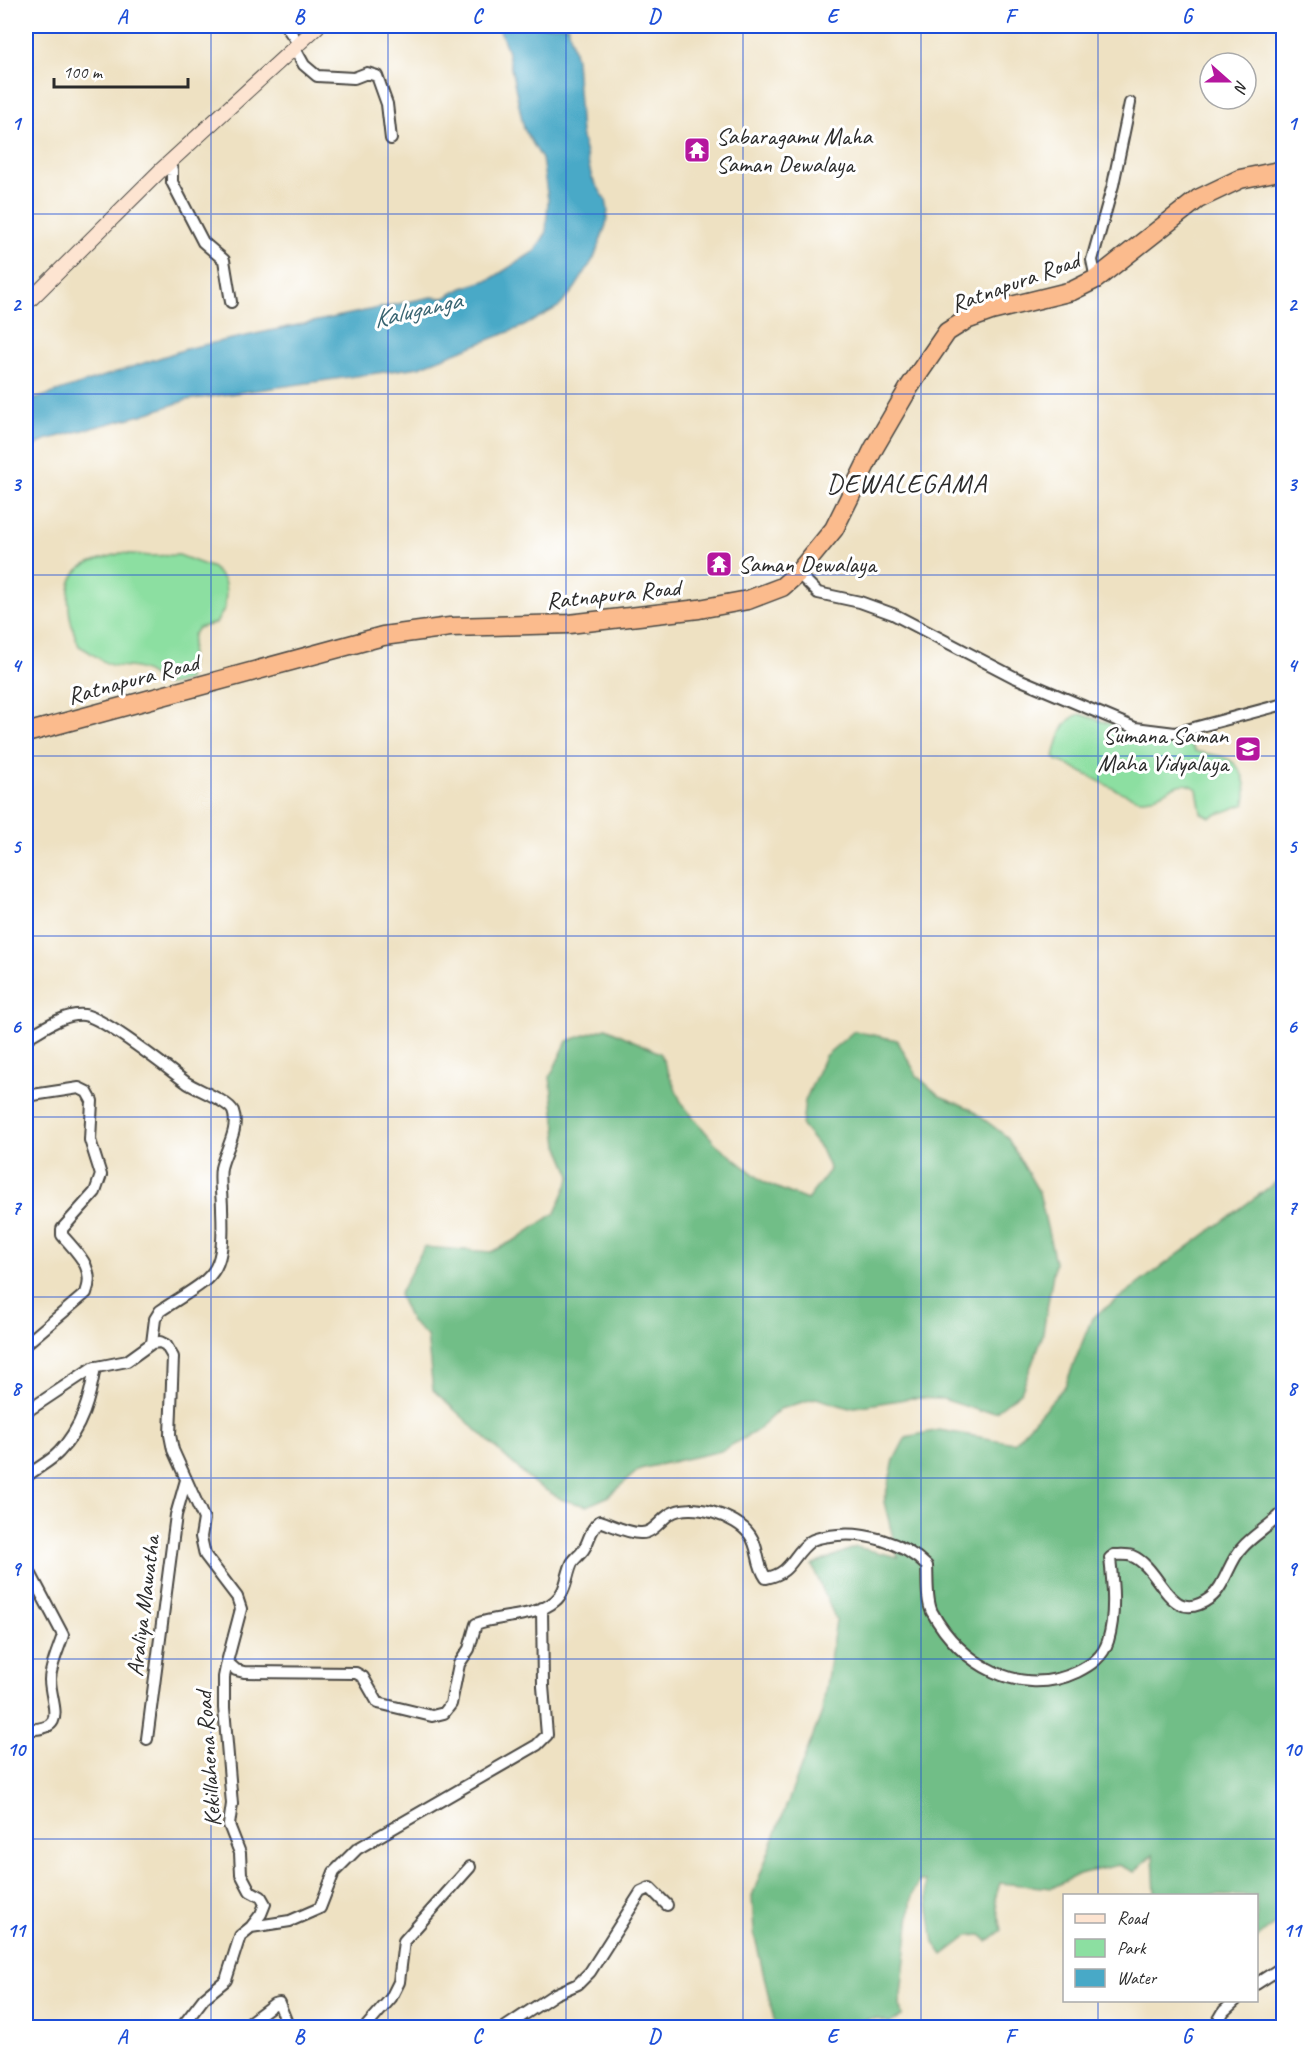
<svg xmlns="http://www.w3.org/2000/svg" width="1309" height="2053" viewBox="0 0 1309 2053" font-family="Caveat,sans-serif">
<rect width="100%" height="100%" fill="#fff"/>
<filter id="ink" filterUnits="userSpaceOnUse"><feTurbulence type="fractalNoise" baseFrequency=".0167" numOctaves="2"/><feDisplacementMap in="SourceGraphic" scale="12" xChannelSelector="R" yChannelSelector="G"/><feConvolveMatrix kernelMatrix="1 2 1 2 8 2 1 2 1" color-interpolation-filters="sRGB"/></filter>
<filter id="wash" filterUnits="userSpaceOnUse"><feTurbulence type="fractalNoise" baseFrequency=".008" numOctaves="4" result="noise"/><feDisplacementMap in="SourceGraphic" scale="24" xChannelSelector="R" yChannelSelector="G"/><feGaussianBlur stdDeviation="1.35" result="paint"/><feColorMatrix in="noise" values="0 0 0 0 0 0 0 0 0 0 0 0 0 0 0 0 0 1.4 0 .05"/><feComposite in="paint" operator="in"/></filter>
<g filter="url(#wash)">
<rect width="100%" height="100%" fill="#eee1c2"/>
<path fill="#8cdfa1" stroke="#5c8566" stroke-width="1.5" d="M121 553 150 556 179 555 213 568 224 580 226 591 225 608 216 623 198 628 193 635 188 680C152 693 164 676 139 669 130 666 120 667 111 665 101 662 90 651 79 646 70 625 58 579 85 565 96 559 110 557 121 553Z
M1080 714 1141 734 1187 740 1195 751C1204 754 1214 754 1223 757 1243 763 1248 786 1245 804L1210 817 1201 813 1197 789C1177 774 1162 800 1142 799 1127 799 1078 768 1058 761L1054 757C1058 740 1062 719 1080 714Z"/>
<path fill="#71be87" stroke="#4e7459" stroke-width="1.5" d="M606 1028 660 1053 682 1104 715 1143 765 1183 807 1200 830 1170 821 1149 802 1126 805 1101 825 1056 854 1031 897 1040 918 1077 940 1096 969 1108 1007 1137 1039 1192 1055 1262 1042 1338 1021 1392 996 1411H980L943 1399 912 1398 849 1408 816 1398 780 1409 755 1432 721 1451 640 1469 607 1497 587 1506 563 1500 535 1484 433 1390 427 1336 411 1322 399 1295 424 1247 491 1252 517 1239 555 1213 571 1176 558 1145 550 1077 567 1041Z
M1283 1177V1916L1257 1938 1256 1896 1155 1895 1153 1854 1134 1872 1119 1865 1079 1874 1052 1888 1000 1883 995 1899 1002 1930 988 1941 981 1935 968 1936 943 1955 934 1943 925 1881H919L912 1896 900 2004 902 2016 890 2023C875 2017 865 2017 852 2027L776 2028 754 1933 752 1896 822 1712 836 1620 812 1565 856 1547 898 1557 884 1502 894 1460 906 1437 939 1430 1014 1443 1065 1386 1092 1318Z"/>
<path fill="#48a9c7" stroke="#3a6a79" stroke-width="1.5" d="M498 26H568L576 59 581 134 592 178 606 200 608 210 606 225 594 258 575 288 560 306 524 326 419 367 187 400 142 415 45 440 26 452V402L189 348 431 297 444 298 462 288 491 279 535 251 546 233 548 200 542 159 524 129 507 49Z"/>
</g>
<g filter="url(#ink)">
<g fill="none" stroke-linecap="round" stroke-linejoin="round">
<defs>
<path id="street" d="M286 26 298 43
M294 47 304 65 317 76 354 78 367 73 377 76 387 104 391 139
M163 169 172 170V182L203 242 224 260 231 302
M1096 279 1092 260 1113 185 1130 103
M798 573 818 593 860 602 893 614 1014 677 1135 728 1175 733 1284 704
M26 1038C43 1029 64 1013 84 1015 105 1018 167 1068 187 1083 198 1090 228 1101 233 1111 240 1129 225 1150 221 1168 219 1180 222 1196 222 1209 225 1279 214 1275 160 1311L155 1319 152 1343
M26 1096 79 1088 87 1092 92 1101 90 1140 101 1175 95 1192 62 1229V1235C77 1253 96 1268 86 1293L26 1344
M26 1412 92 1368 127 1361 152 1343 160 1342 166 1345 173 1357 170 1435 173 1450 204 1519 201 1537 205 1555 237 1597 241 1609 227 1662 236 1670 244 1672 356 1673 363 1677 378 1703 432 1716 444 1713 451 1704 459 1664 469 1649 476 1624C500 1615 535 1618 555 1601 567 1591 566 1576 572 1563 575 1558 581 1554 584 1549 590 1539 590 1529 600 1521 612 1525 627 1533 640 1533 653 1534 660 1520 670 1514 691 1501 737 1516 750 1535 760 1549 755 1562 766 1578 793 1573 792 1554 811 1541 815 1538 823 1537 829 1536 862 1530 903 1542 927 1566 928 1580 926 1600 932 1612 960 1664 1020 1699 1077 1672 1091 1665 1103 1657 1108 1641 1116 1614 1113 1585 1110 1558L1114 1555C1120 1555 1127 1554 1132 1556 1162 1568 1169 1628 1210 1598 1225 1587 1229 1561 1242 1548 1254 1534 1271 1526 1284 1511
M26 1477C36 1468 50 1462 59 1452 82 1428 90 1398 95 1367
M26 1565 63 1635C59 1648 50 1667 50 1680 51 1706 69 1731 26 1729
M147 1739 176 1515 186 1480
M251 1927 290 1921 320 1908 334 1872 357 1849 537 1745 547 1735 543 1686 542 1608
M1256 1984 1284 1966
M181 2028 204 1998 226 1980 240 1936 251 1927 261 1914 265 1904 261 1897 250 1891 241 1874 240 1853 229 1825 232 1804 224 1708V1677L227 1662
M242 2028 274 2004 279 2003 289 2028
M365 2028 391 1998 399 1982 404 1941 470 1867
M504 2028 555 1994 578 1984 590 1972 641 1892 650 1888 667 1905
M1214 2028 1224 2011 1236 2000"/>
<path id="secondary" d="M26 304 160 171 318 26"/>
<path id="highway" d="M26 733 383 636 450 627 569 624 699 609 748 600 782 587 798 573 834 529 874 448 910 386 947 332 966 320 991 311 1072 291 1096 279 1198 199 1240 179 1284 170"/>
</defs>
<use href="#street" stroke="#484642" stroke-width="14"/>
<use href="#secondary" stroke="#484642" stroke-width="16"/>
<use href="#highway" stroke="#484642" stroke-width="21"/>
<use href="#street" stroke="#fff" stroke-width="10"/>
<use href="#secondary" stroke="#fde4d1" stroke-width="14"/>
<use href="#highway" stroke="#fbbb8d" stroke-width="18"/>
</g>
</g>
<path fill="none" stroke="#1d4ed8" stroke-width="1.5" stroke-opacity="0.55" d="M211 26V2028M388 26V2028M566 26V2028M743 26V2028M921 26V2028M1098 26V1896M26 214H1284M26 394H1284M26 575H1284M26 756H1284M26 936H1284M26 1117H1284M26 1297H1284M26 1478H1284M26 1659H1284M26 1839H1284M1098 2000V2028"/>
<defs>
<symbol id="temple-square" viewBox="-11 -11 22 22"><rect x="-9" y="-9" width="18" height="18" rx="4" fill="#b5179e" stroke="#fff"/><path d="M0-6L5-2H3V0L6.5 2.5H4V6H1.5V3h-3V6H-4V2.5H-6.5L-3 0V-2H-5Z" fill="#fff"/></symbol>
<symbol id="school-square" viewBox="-11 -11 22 22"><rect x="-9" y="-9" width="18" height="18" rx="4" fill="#b5179e" stroke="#fff"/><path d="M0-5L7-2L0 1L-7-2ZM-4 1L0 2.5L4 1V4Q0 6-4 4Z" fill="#fff"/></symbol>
</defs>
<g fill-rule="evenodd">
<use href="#temple-square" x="682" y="135" width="30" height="30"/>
<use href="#temple-square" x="704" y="549" width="30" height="30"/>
<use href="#school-square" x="1233" y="734" width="30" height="30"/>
</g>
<g text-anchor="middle" stroke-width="6" stroke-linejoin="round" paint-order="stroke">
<g font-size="24" fill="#2b2b2b" stroke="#fff" text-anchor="start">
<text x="716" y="144">Sabaragamu Maha<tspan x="716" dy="28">Saman Dewalaya</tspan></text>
<text x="738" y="572">Saman Dewalaya</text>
<text x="1228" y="743" text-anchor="end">Sumana Saman<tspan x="1228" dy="28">Maha Vidyalaya</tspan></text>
</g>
<g font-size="24" fill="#2b2b2b" stroke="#fff">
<text transform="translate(1015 282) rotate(-20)" y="8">Ratnapura Road</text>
<text transform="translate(613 594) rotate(-6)" y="8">Ratnapura Road</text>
<text transform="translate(133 679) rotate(-15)" y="8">Ratnapura Road</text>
<text transform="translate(143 1606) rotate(-83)" y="8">Araliya Mawatha</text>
<text transform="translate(208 1759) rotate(-94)" y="8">Kekillahena Road</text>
</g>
<g font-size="26" font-style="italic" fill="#386471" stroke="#fff">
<text transform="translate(417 309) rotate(-13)" y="9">Kaluganga</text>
</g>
<g font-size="27" letter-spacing="1.5" fill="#2b2b2b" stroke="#fff">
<text x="907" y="492">DEWALEGAMA</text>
</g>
</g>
<rect width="1309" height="2053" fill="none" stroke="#fff" stroke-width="66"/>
<rect x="1063" y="1894" width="195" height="108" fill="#ffffff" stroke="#aaaaaa" stroke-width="1.5"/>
<rect x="1075" y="1914" width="30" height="9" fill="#fde4d1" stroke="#aaaaaa" stroke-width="1.5"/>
<text x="1117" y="1924" font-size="18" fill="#2b2b2b">Road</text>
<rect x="1075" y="1939" width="30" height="18" fill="#8cdfa1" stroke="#aaaaaa" stroke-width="1.5"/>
<text x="1117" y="1954" font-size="18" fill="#2b2b2b">Park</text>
<rect x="1075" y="1969" width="30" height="18" fill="#48a9c7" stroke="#aaaaaa" stroke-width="1.5"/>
<text x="1117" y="1984" font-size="18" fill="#2b2b2b">Water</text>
<g transform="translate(1228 81) rotate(111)"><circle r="28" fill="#ffffff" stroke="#aaaaaa" stroke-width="1.5"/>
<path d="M0-4.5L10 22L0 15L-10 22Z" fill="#b5179e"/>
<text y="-9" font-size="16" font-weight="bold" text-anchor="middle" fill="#2b2b2b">N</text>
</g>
<path d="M54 78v9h134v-9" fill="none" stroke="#2b2b2b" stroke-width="3"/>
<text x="63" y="78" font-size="18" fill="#2b2b2b" stroke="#ffffff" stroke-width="4.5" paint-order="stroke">100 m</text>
<rect x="33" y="33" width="1243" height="1987" fill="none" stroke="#1d4ed8" stroke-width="2"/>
<g font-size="20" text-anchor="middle" font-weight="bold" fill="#1d4ed8">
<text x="122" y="23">A</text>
<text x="299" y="23">B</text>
<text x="477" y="23">C</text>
<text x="654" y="23">D</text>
<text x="832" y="23">E</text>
<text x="1010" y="23">F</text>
<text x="1187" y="23">G</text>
<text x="16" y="130">1</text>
<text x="1292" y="130">1</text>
<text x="16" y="311">2</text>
<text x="1292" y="311">2</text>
<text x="16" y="491">3</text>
<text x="1292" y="491">3</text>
<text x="16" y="672">4</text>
<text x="1292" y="672">4</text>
<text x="16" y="853">5</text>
<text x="1292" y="853">5</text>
<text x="16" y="1033">6</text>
<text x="1292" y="1033">6</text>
<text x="16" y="1214">7</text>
<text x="1292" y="1214">7</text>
<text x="16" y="1395">8</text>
<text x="1292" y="1395">8</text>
<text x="16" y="1575">9</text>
<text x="1292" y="1575">9</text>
<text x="16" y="1756">10</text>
<text x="1292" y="1756">10</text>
<text x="16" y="1937">11</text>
<text x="1292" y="1937">11</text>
<text x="122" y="2043">A</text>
<text x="299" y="2043">B</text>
<text x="477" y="2043">C</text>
<text x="654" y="2043">D</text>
<text x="832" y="2043">E</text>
<text x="1010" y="2043">F</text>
<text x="1187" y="2043">G</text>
</g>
</svg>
